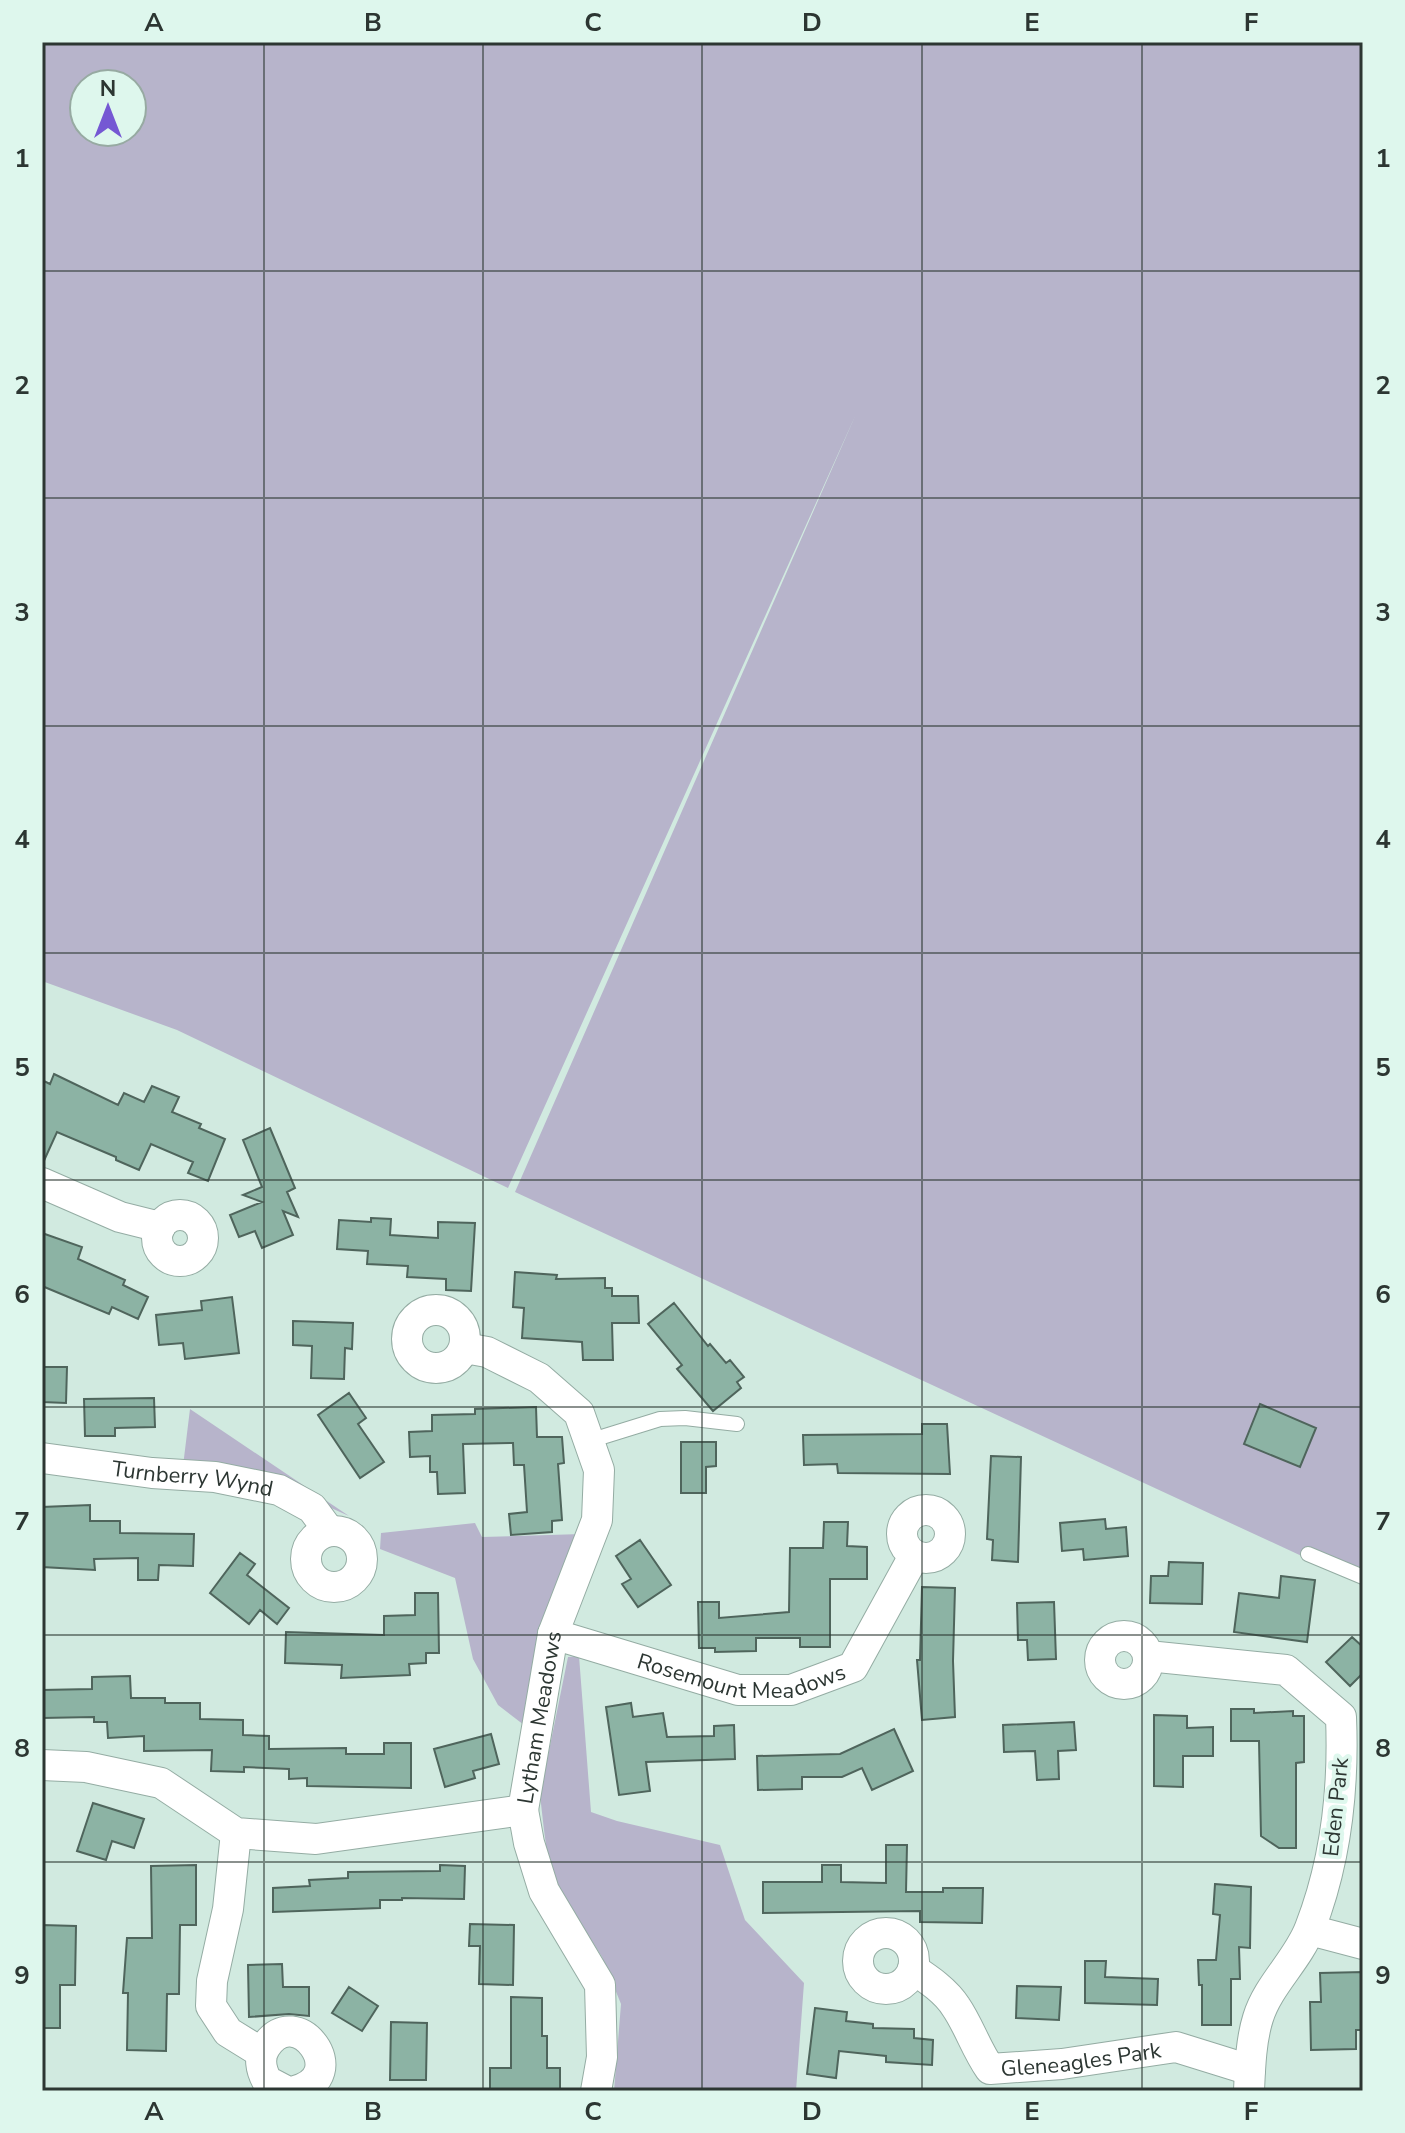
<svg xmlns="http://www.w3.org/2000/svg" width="1405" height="2133" viewBox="0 0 1405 2133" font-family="'Nunito Sans',sans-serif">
<rect width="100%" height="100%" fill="#d1eae0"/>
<path fill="#b7b4cb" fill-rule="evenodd" d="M42 42H1363V1578L1306 1558 515 1192 856 414 508 1188 177 1030 42 981ZM84 84H132V132H84Z
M190 1409 349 1516 273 1482 183 1466Z
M475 1523 482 1537 582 1534 524 1725 498 1705 473 1659 455 1578 380 1549 381 1533Z
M579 1656 591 1812 617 1821 720 1845 745 1920 804 1983 796 2091H614L621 2004 602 1957 550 1875 544 1830 540 1795 568 1657Z"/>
<path fill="#8cb3a4" stroke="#4f655c" stroke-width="2" d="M54 1074 118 1105 124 1093 144 1102 152 1086 179 1097 172 1112 201 1124 199 1128 225 1139 208 1181 188 1173 193 1162 151 1144 139 1170 116 1160V1157L57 1132 42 1165V1080L50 1084Z
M270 1128 295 1188 287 1192 298 1217 283 1211 293 1235 262 1248 255 1231 239 1237 230 1215 262 1202 243 1195 262 1187 243 1140Z
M371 1218 391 1219 390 1235 438 1238V1222L475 1223 471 1291 446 1290V1279L407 1277 408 1266 367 1264 368 1251 337 1249 339 1220 371 1222Z
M42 1233 82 1247 78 1259 125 1280 123 1285 148 1297 138 1319 112 1307 109 1314 42 1286Z
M515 1272 557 1275 556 1279 605 1278V1288H612V1296H638L639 1323H612L613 1360H583L582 1342 522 1338 524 1308 513 1307Z
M232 1297 239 1353 185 1359 183 1343 159 1345 156 1315 202 1310 201 1301Z
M674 1303 708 1346 710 1344 726 1363 730 1360 744 1377 737 1382 741 1388 713 1411 677 1369 682 1365 648 1324Z
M293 1321 353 1323 352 1349 345 1348 344 1379 311 1378 312 1346 293 1345Z
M42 1367H67L66 1403 42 1402Z
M349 1393 366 1418 358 1424 384 1462 360 1478 318 1415Z
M154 1398 155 1427 115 1428V1436H85L84 1399Z
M1260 1404 1316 1428 1300 1467 1244 1444Z
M536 1407 537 1437H562L564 1463 558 1464 562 1520 552 1521V1532L511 1535 509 1514 527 1512 524 1465H514L513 1443 463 1444 465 1493 438 1494 437 1472H430V1456L410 1457 409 1432 432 1431V1415L475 1414V1409Z
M922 1424H947L950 1474 838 1473 837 1464 804 1465 803 1435 922 1434Z
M681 1442H716V1466L706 1467V1493H681Z
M991 1456 1021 1457 1018 1562 992 1560 993 1540 987 1539Z
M90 1505V1521H120V1533L194 1534 193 1566 159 1565 158 1580H138V1558L94 1559 95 1570 42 1567V1507Z
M1105 1519 1106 1529 1126 1527 1128 1556 1084 1560 1083 1549 1062 1551 1060 1523Z
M824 1522H848L847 1546 867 1547V1579H830V1647H800V1638H756V1651L715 1652V1648H699L698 1602H719V1618L789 1612 790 1548H823Z
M640 1540 671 1585 638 1607 622 1584 631 1579 616 1556Z
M240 1553 255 1564 247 1575 289 1608 277 1624 260 1610 249 1624 210 1593Z
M1169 1562 1203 1563 1202 1604 1150 1603 1151 1576H1168Z
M1281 1576 1315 1580 1307 1642 1234 1632 1239 1593 1279 1598Z
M922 1587 955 1588 953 1661 955 1717 922 1720 917 1660H920Z
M415 1593H438L439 1653H426V1663L409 1664 410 1675 341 1678 342 1665 285 1663 286 1632 384 1635V1616L415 1615Z
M1054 1602 1056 1659 1028 1660 1027 1640H1018L1017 1603Z
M1352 1637 1363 1647V1673L1350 1686 1326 1662Z
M130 1676 131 1698H165V1703H200V1719L243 1720V1735L269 1736V1749L346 1748V1754H384V1743H411V1788L307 1786V1778L289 1779V1769L244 1767V1772L211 1771 212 1750 144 1751V1736L108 1738 107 1722H94V1717L42 1718V1690L92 1689V1677Z
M631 1703 633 1717 663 1713 667 1737 714 1736V1726L734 1725 735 1759 646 1762 650 1791 619 1795 606 1707Z
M1231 1709H1254V1713L1293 1711V1716H1304V1762L1296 1763V1848H1279L1261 1836 1259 1741H1231Z
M1154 1715 1187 1716V1728L1213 1727V1756H1183V1787L1154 1786Z
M1074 1722 1076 1750 1058 1751 1059 1779 1037 1780 1035 1751 1004 1752 1003 1725Z
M894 1729 913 1771 872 1790 862 1768 842 1777H802V1789L758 1790 757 1756 840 1754Z
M491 1734 499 1764 473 1771 475 1778 445 1787 434 1749Z
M93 1803 144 1819 134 1848 112 1841 106 1860 77 1851Z
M886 1845H907L906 1892H943V1888H983L982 1923 920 1922V1911L763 1913V1882H822V1865H841V1882L886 1883Z
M196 1865V1925H180L179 1994H167L166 2051 127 2050 128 1993H123L127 1938H152L151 1866Z
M440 1865 465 1866 464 1899 402 1898V1900H380V1908L273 1912V1888L310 1886 309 1880 348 1878V1872L440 1871Z
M1215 1884 1251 1887 1250 1948 1239 1947 1240 1979H1231V2025H1202V1985H1199L1198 1960H1216L1220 1915 1213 1914Z
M470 1924 514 1925 513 1985 479 1984 480 1946H469Z
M42 1925 76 1926 75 1985H60V2028H42Z
M1085 1961H1106L1105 1977 1158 1979 1157 2005 1085 2003Z
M282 1964 283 1987H309V2016L289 2014 249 2017 248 1965Z
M1363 1972V2030H1356V2049L1311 2050 1310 2002H1321L1320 1973Z
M1017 1986 1061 1987 1059 2020 1016 2018Z
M349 1987 378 2006 362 2031 332 2013Z
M511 1997 542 1998V2036H547V2068H560V2091H490V2068H511Z
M815 2008 847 2012 846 2021 873 2024V2028L914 2029V2038L933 2040 932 2065 886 2062V2056L839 2051 836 2078 807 2074Z
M391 2022 427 2023 426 2080H390Z"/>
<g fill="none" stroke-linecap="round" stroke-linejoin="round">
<defs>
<path id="service" d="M589 1441 660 1419 685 1418 737 1424
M1308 1554 1363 1577"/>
<g id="minor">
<path d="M42 1183 120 1217 160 1227"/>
<circle cx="180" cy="1238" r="23"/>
<circle cx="436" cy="1339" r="29"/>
<path id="s1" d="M42 1458 152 1473 215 1477 279 1490 312 1508 329 1531"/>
<circle cx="926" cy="1534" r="24"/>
<circle cx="334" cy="1559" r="28"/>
<path id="s2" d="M553 1634 738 1690H791L853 1667 914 1556"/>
<circle cx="1124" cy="1660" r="24"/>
<path d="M1148 1656 1286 1670 1341 1717C1344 1789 1336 1861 1310 1928 1298 1960 1268 1985 1258 2018 1251 2040 1250 2068 1249 2091"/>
<path id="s3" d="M42 1765 86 1767 161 1783 236 1833 316 1839 523 1810 553 1634 597 1520 599 1470 579 1413 539 1378 487 1352 465 1348"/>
<path d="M523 1810 529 1843 544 1891 600 1985 602 2057 596 2091"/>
<path d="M236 1833 228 1909 212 1981 211 2006 228 2032 262 2053"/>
<path d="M1310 1930 1363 1944"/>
<circle cx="886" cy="1961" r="28"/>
<path id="s4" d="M913 1969C928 1979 946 1991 956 2007 969 2026 976 2049 990 2069L1062 2064 1176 2047 1250 2070"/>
<path d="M286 2091 267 2081C261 2070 258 2057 266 2046 296 2000 354 2076 295 2091"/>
</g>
</defs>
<use href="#service" stroke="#94aca3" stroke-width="16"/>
<use href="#minor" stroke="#94aca3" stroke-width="32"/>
<use href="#service" stroke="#fff" stroke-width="14"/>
<use href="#minor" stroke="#fff" stroke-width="30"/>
</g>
<path fill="none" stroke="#2c3632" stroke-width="2" stroke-opacity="0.55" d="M264 42V2091M483 42V2091M702 42V2091M922 42V2091M1142 42V2091M42 271H1363M42 498H1363M42 726H1363M42 953H1363M42 1180H1363M42 1407H1363M42 1635H1363M42 1862H1363"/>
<g text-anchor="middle" stroke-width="8" stroke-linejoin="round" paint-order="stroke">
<g font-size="22" fill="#2c3632" stroke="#def7ed">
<text dy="8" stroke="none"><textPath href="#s1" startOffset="152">Turnberry Wynd</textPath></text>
<text dy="8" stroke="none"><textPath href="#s2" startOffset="196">Rosemount Meadows</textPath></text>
<text dy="8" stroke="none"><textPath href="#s3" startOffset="594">Lytham Meadows</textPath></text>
<text transform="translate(1335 1807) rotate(-84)" y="8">Eden Park</text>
<text dy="8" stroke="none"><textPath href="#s4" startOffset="220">Gleneagles Park</textPath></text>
</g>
</g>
<rect width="1405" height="2133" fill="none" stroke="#def7ed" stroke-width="88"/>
<g transform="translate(108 108)"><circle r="38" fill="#def7ed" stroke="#97aaa2" stroke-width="2"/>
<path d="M0-6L14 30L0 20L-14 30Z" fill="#7558d3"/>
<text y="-12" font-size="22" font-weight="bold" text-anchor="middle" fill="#2c3632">N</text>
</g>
<rect x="44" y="44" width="1317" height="2045" fill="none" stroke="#2c3632" stroke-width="3"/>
<g font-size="26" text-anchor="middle" font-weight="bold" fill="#2c3632">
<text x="154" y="31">A</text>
<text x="373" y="31">B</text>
<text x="593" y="31">C</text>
<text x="812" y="31">D</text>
<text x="1032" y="31">E</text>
<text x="1251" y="31">F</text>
<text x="22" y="167">1</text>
<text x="1383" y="167">1</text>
<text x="22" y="394">2</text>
<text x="1383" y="394">2</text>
<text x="22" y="621">3</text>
<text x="1383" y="621">3</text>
<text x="22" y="848">4</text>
<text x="1383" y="848">4</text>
<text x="22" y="1076">5</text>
<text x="1383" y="1076">5</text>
<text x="22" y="1303">6</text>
<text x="1383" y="1303">6</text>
<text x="22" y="1530">7</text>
<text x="1383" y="1530">7</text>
<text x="22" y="1757">8</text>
<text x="1383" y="1757">8</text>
<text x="22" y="1984">9</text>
<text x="1383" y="1984">9</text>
<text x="154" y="2120">A</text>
<text x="373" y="2120">B</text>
<text x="593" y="2120">C</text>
<text x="812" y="2120">D</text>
<text x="1032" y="2120">E</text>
<text x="1251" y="2120">F</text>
</g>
</svg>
